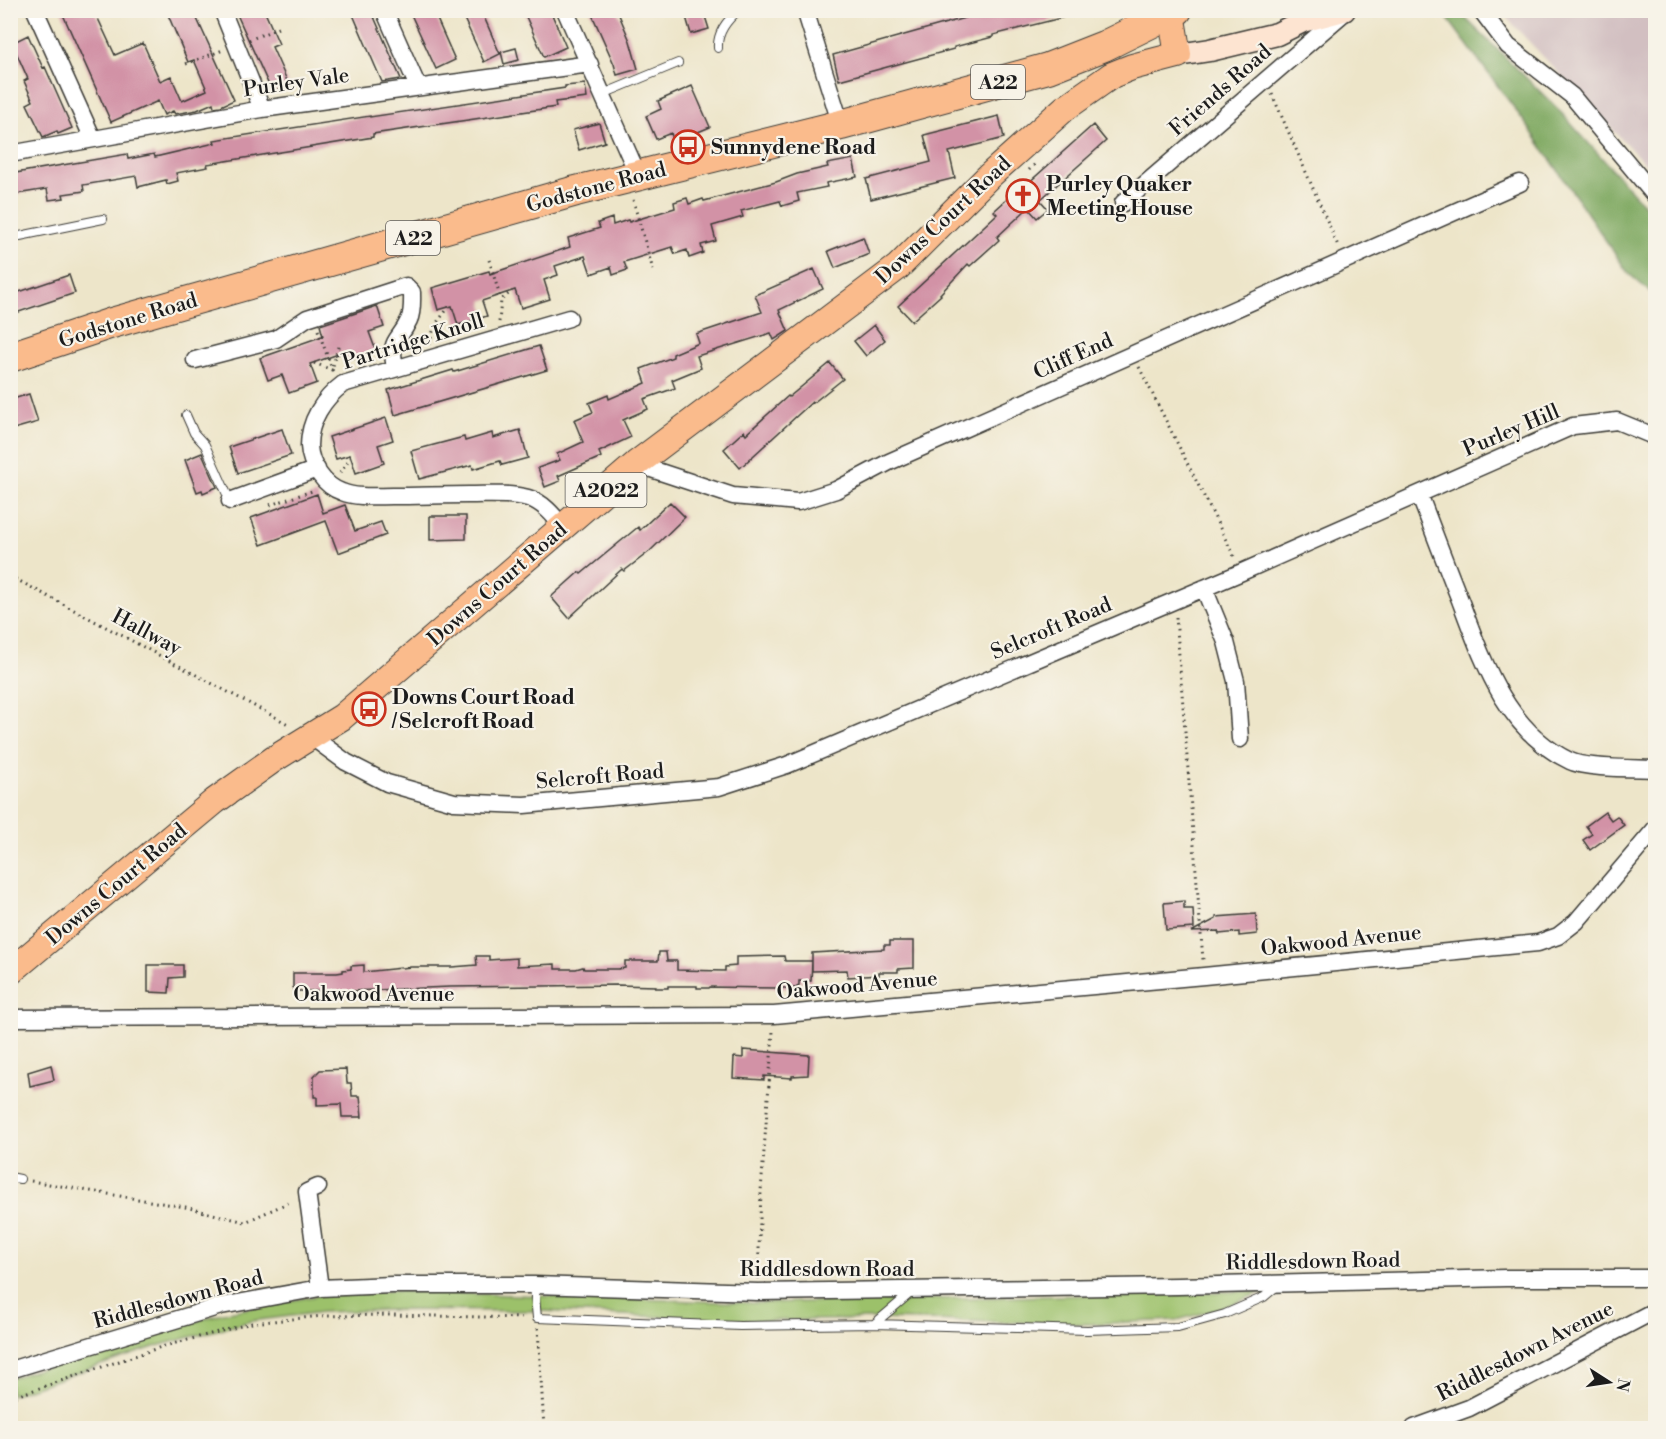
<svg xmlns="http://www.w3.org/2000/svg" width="1666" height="1439" viewBox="0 0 1666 1439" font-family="'Libre Bodoni',serif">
<rect width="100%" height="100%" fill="#f7f3e8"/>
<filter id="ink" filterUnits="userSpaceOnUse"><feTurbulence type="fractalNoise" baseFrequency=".0167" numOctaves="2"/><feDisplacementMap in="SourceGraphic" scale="12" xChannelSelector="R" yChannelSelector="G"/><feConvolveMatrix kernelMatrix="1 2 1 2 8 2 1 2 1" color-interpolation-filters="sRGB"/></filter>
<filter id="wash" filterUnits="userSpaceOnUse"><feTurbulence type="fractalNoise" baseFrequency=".008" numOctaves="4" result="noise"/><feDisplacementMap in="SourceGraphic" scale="24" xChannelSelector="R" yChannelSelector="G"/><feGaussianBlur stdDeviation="1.35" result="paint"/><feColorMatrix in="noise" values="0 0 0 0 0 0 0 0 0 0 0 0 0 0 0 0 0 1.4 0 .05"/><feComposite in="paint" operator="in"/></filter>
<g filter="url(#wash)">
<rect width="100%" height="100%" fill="#ede5c9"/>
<path fill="#d2bfc1" d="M1500 11H1655V176L1647 166Z"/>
<path fill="#9cc16b" stroke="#5c6e44" stroke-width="1.5" d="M393 1291 757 1303 1264 1291 1222 1308 1177 1320 1087 1324 881 1319 741 1321 543 1311 391 1310 323 1312 251 1321 160 1345 11 1395 10 1378 223 1313 321 1295Z"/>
<path fill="#7da75f" stroke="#4c623e" stroke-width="1.5" d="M1442 11H1458L1557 108 1655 217V296L1628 273 1529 128Z"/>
<g id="blocks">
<path fill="#d292a6" d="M61 10H94L115 55 143 43 160 81 171 76 182 101 207 90 194 60 188 62 166 10H193L234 100 221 106 214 107 213 103 197 110 175 114 173 111 164 115 158 101 111 122Z
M235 10H264L279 44 272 47 289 85 272 92Z
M351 10H371L401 79 382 82Z
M409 10H433L455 60 436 69Z
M460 10H481L500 54 484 62Z
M523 10H550L566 47 544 57Z
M590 10H617L630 41 638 69 617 75 614 64Z
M684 10H703L709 29 691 34Z
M993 10H1072L1073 15 993 35V37L954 47V49L839 80 833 55Z
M28 35 43 68 45 67 72 128 58 134 57 131 43 137 27 104 33 101 24 81 28 79 12 43Z
M516 48 519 60 504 64 501 52Z
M585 84 587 98 555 102 556 107 373 134V137L207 164 208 167 176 173 178 181 167 184 166 180 138 187 136 176 83 185 84 191 63 194 64 198 49 200 47 189 10 195V174L127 154 128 159 154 154 155 157 215 143 214 140 370 116V117L565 88V86Z
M692 86 710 127 674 142 671 133 656 139 646 116 661 109 658 101Z
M999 116 1004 138 949 152 955 178 871 199 866 179 931 162 924 135Z
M599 123 605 142 579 150 573 130Z
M1093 125 1106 141 1040 200 1048 209 1037 218 1028 208 997 237 999 240 970 266 968 264 940 294 941 295 912 321 898 306 997 214 994 211 1025 183 1026 185Z
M853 159 857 177 826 183 827 187 797 193 799 201 782 206 780 201 741 211 743 217 712 226 716 241 701 245 703 253 689 258 687 250 675 254 672 247 624 262 627 270 613 275 611 267 591 274 585 256 555 266 558 275 544 280 550 299 521 308 515 290 482 301 487 316 458 325 452 306 438 310 432 288 489 271 490 274 570 247 568 238 600 228 598 223 612 218 613 225 628 220 629 222 675 208 674 202 687 198 689 204 703 199 704 201 776 182 797 174 828 167 827 164Z
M863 237 869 254 835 268 828 251Z
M814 269 823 289 779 310 788 331 774 340 771 333 697 356 701 368 672 380 675 388 644 399 648 409 623 420 631 437 599 452 601 457 558 476 560 481 545 487 538 468 560 460 557 454 583 442 574 420 593 412 589 403 608 395 609 399 646 383 641 369 673 357V354L699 343 696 334 762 312 755 295Z
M69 275 75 293 10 315V295Z
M377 306 384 327 369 332 376 351 347 360 344 352 310 364 317 383 289 393 282 375 268 380 260 358 323 336 320 325Z
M874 325 885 340 866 356 854 341Z
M539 346 547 370 395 415 388 390 453 370 454 372Z
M830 363 843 379 813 403 812 402 740 468 724 449 744 431 746 434 788 396 789 397Z
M29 394 38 422 10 430V400Z
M386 418 393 440 378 445 384 463 356 473 350 455 336 459 329 437Z
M282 429 291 455 238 473 229 447Z
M520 430 528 458 502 465 500 461 473 469 472 465 419 479 411 451 464 437 465 441 492 433 493 438Z
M202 453 217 487 203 493 202 490 197 492 185 460Z
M317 494 323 513 345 505 355 531 381 522 386 535 338 553 326 521 261 545 251 518Z
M670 502 685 517 650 551 624 571 622 569 569 618 551 597 579 572 581 574 638 527 640 530Z
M430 516H466V539L430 540Z
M1605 812 1611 820 1617 816 1624 825 1590 850 1583 840 1592 834 1586 826Z
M1184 901V909H1193L1194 928 1166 930 1164 903Z
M1256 914 1257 934 1239 936V932L1219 934 1218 931 1191 932 1216 919V917Z
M890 941H914V968L898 969V972H879V975L848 977 847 970 812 971V953L884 949V945H890Z
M659 952H666L667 961H677V970L725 971V967L736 966V957L784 956 785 961H812L811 981H799V985L797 986V988H778L710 987 709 988H697V986H668V988H655L656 986 616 985 450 987 351 991H293V973H337L343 972V970L351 969V966L364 965V972L411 967H452L477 965 476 956H489V960L517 958V966L555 964V969H576L583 967 584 969H618L625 968V961H658Z
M148 965H183V977L170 978 169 993 148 992Z
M743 1050 809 1055 808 1075 792 1076V1078L764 1076V1080L733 1078 734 1057 743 1058Z
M51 1065 54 1080 30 1086 28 1072Z
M346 1069 347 1083H351L352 1096H360L362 1117H342L341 1104 317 1105V1097H314V1076L320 1070Z"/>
</g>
</g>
<g filter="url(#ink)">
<use href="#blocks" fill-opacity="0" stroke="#3b3a36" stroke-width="1.5"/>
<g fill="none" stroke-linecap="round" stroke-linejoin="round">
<defs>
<path id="lane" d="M718 48C717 33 727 20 739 10
M603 94 678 63
M10 238 103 219
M186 415 194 433 205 445 230 501
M10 1177 20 1179
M534 1285 537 1318 740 1326 874 1324 1087 1330 1178 1327 1225 1314 1264 1297 1277 1286
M874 1324 913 1291"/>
<path id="street" d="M35 10 93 139
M222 10 262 109
M384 10 418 87
M565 10 638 175
M805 10 841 125
M1481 10 1508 46 1572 96 1656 197
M10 154 262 109 590 64
M1123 203 1345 12
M195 360 276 339 307 318 406 286 412 292C412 301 413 312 409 320 398 344 389 337 395 368
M636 464 733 496 798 502 836 490 889 462 1520 183
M1419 494C1433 530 1446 565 1460 600 1483 661 1506 731 1570 761 1586 769 1635 768 1656 769
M230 501 317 469
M563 527C554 516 543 502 528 498 509 493 489 495 469 495 443 495 418 496 392 496 376 496 357 498 342 492 324 486 310 465 309 446 309 421 323 399 343 384L569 318
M1204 588 1226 642 1236 681 1240 739
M312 737 346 762 387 783 454 802 524 805 719 787 787 765 1242 572 1573 426 1617 421 1651 435 1656 440
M10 1018 774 1015 1204 976 1538 943 1558 936 1576 922 1656 828
M318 1187 307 1192 320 1288
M10 1370 221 1306 320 1288 392 1285H534L758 1292 1178 1286 1506 1278H1656
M1414 1428 1469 1408 1656 1310"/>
<path id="secondary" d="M1178 55 1210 50 1277 34 1303 21 1344 10"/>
<path id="primary" d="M10 972 215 801 274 759 342 717 636 464 898 267 988 177 1065 108 1112 75 1132 67 1178 55 1171 13"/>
<path id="highway" d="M10 357 112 323 576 191 841 125 1048 68 1104 46 1177 10"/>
</defs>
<use href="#lane" stroke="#3b3a36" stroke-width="10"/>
<use href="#street" stroke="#3b3a36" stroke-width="19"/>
<use href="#secondary" stroke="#3b3a36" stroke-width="25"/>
<use href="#primary" stroke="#3b3a36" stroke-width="28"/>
<use href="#highway" stroke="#3b3a36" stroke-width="32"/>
<path stroke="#3b3a36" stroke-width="3" stroke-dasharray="1.5 4.5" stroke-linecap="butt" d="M249 40 278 28
M186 64 223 50
M1272 94 1339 248
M1029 170 1035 164
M633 200 653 270
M489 260 501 300
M499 322 501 300 512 291
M318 330 333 372
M429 344 435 325 449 307
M314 363 332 370 339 343
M1139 367 1236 560
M340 473 351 458
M270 505 312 491
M10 576 290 725
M1176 617 1203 960
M31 1181 185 1207 245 1222 292 1201
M758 1279 761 1191 773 1031
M538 1328 544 1428
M10 1398 161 1347 252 1323 323 1316 391 1315 526 1318"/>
<use href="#lane" stroke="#fff" stroke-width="8"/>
<use href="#street" stroke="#fff" stroke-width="16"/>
<use href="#secondary" stroke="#fde4d1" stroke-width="22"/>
<use href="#primary" stroke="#fabb8c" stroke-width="26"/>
<use href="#highway" stroke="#fabb8c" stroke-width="30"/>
</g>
</g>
<defs>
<symbol id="bus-ring" viewBox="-11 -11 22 22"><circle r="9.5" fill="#f7f3e8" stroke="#c8321e" stroke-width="1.5"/><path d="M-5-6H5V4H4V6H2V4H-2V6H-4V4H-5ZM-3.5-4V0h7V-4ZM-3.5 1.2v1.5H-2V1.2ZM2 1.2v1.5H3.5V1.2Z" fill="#c8321e"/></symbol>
<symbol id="church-ring" viewBox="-11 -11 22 22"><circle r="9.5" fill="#f7f3e8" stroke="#c8321e" stroke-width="1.5"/><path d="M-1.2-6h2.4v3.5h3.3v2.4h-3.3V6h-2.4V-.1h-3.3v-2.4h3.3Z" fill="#c8321e"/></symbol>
</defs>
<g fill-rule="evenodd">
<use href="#bus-ring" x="669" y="128" width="38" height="38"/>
<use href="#church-ring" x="1004" y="177" width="38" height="38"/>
<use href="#bus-ring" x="350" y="690" width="38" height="38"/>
</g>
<g text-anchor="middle" stroke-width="4.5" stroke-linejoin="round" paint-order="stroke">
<g fill="#f7f3e8" stroke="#5e5c59" stroke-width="1.5">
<rect x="971" y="65" width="54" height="34" rx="4.5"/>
<rect x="386" y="221" width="54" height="34" rx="4.5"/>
<rect x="565.5" y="473" width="81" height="34" rx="4.5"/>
</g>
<g font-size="20" font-weight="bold" fill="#1c1c1c">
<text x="998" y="89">A22</text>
<text x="413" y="245">A22</text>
<text x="606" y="497">A2022</text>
</g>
<g font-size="21" fill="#1c1c1c" stroke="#f7f3e8">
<text transform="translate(296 82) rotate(-8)" y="7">Purley Vale</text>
<text transform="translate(1220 90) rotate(-41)" y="7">Friends Road</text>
<text transform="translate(596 187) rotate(-15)" y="7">Godstone Road</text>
<text transform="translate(943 220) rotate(-43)" y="7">Downs Court Road</text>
<text transform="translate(128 320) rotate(-17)" y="7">Godstone Road</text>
<text transform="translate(413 341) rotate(-17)" y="7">Partridge Knoll</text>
<text transform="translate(1073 356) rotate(-24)" y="7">Cliff End</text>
<text transform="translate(1511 430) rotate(-23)" y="7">Purley Hill</text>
<text transform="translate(497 584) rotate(-41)" y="7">Downs Court Road</text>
<text transform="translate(1051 628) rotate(-23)" y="7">Selcroft Road</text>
<text transform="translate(147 632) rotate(28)" y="7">Hallway</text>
<text transform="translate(600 776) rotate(-5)" y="7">Selcroft Road</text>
<text transform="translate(116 884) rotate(-40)" y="7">Downs Court Road</text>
<text transform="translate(1341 940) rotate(-6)" y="7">Oakwood Avenue</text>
<text transform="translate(857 985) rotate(-5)" y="7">Oakwood Avenue</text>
<text x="374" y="1001">Oakwood Avenue</text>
<text transform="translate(1313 1261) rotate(-1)" y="7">Riddlesdown Road</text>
<text x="827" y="1276">Riddlesdown Road</text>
<text transform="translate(178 1299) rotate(-15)" y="7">Riddlesdown Road</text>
<text transform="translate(1525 1351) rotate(-27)" y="7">Riddlesdown Avenue</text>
</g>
<g font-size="21" font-weight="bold" fill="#1c1c1c" stroke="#f7f3e8" text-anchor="start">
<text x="711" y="154">Sunnydene Road</text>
<text x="1046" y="191">Purley Quaker<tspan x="1046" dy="24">Meeting House</tspan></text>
<text x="392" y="704">Downs Court Road<tspan x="392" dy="24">/ Selcroft Road</tspan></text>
</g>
</g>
<rect width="1666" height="1439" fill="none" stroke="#f7f3e8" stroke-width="36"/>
<g transform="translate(1609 1382) rotate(102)" stroke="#f7f3e8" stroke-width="4.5" paint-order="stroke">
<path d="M0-4.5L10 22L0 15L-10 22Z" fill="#1c1c1c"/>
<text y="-9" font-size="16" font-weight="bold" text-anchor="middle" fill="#1c1c1c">N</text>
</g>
</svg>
